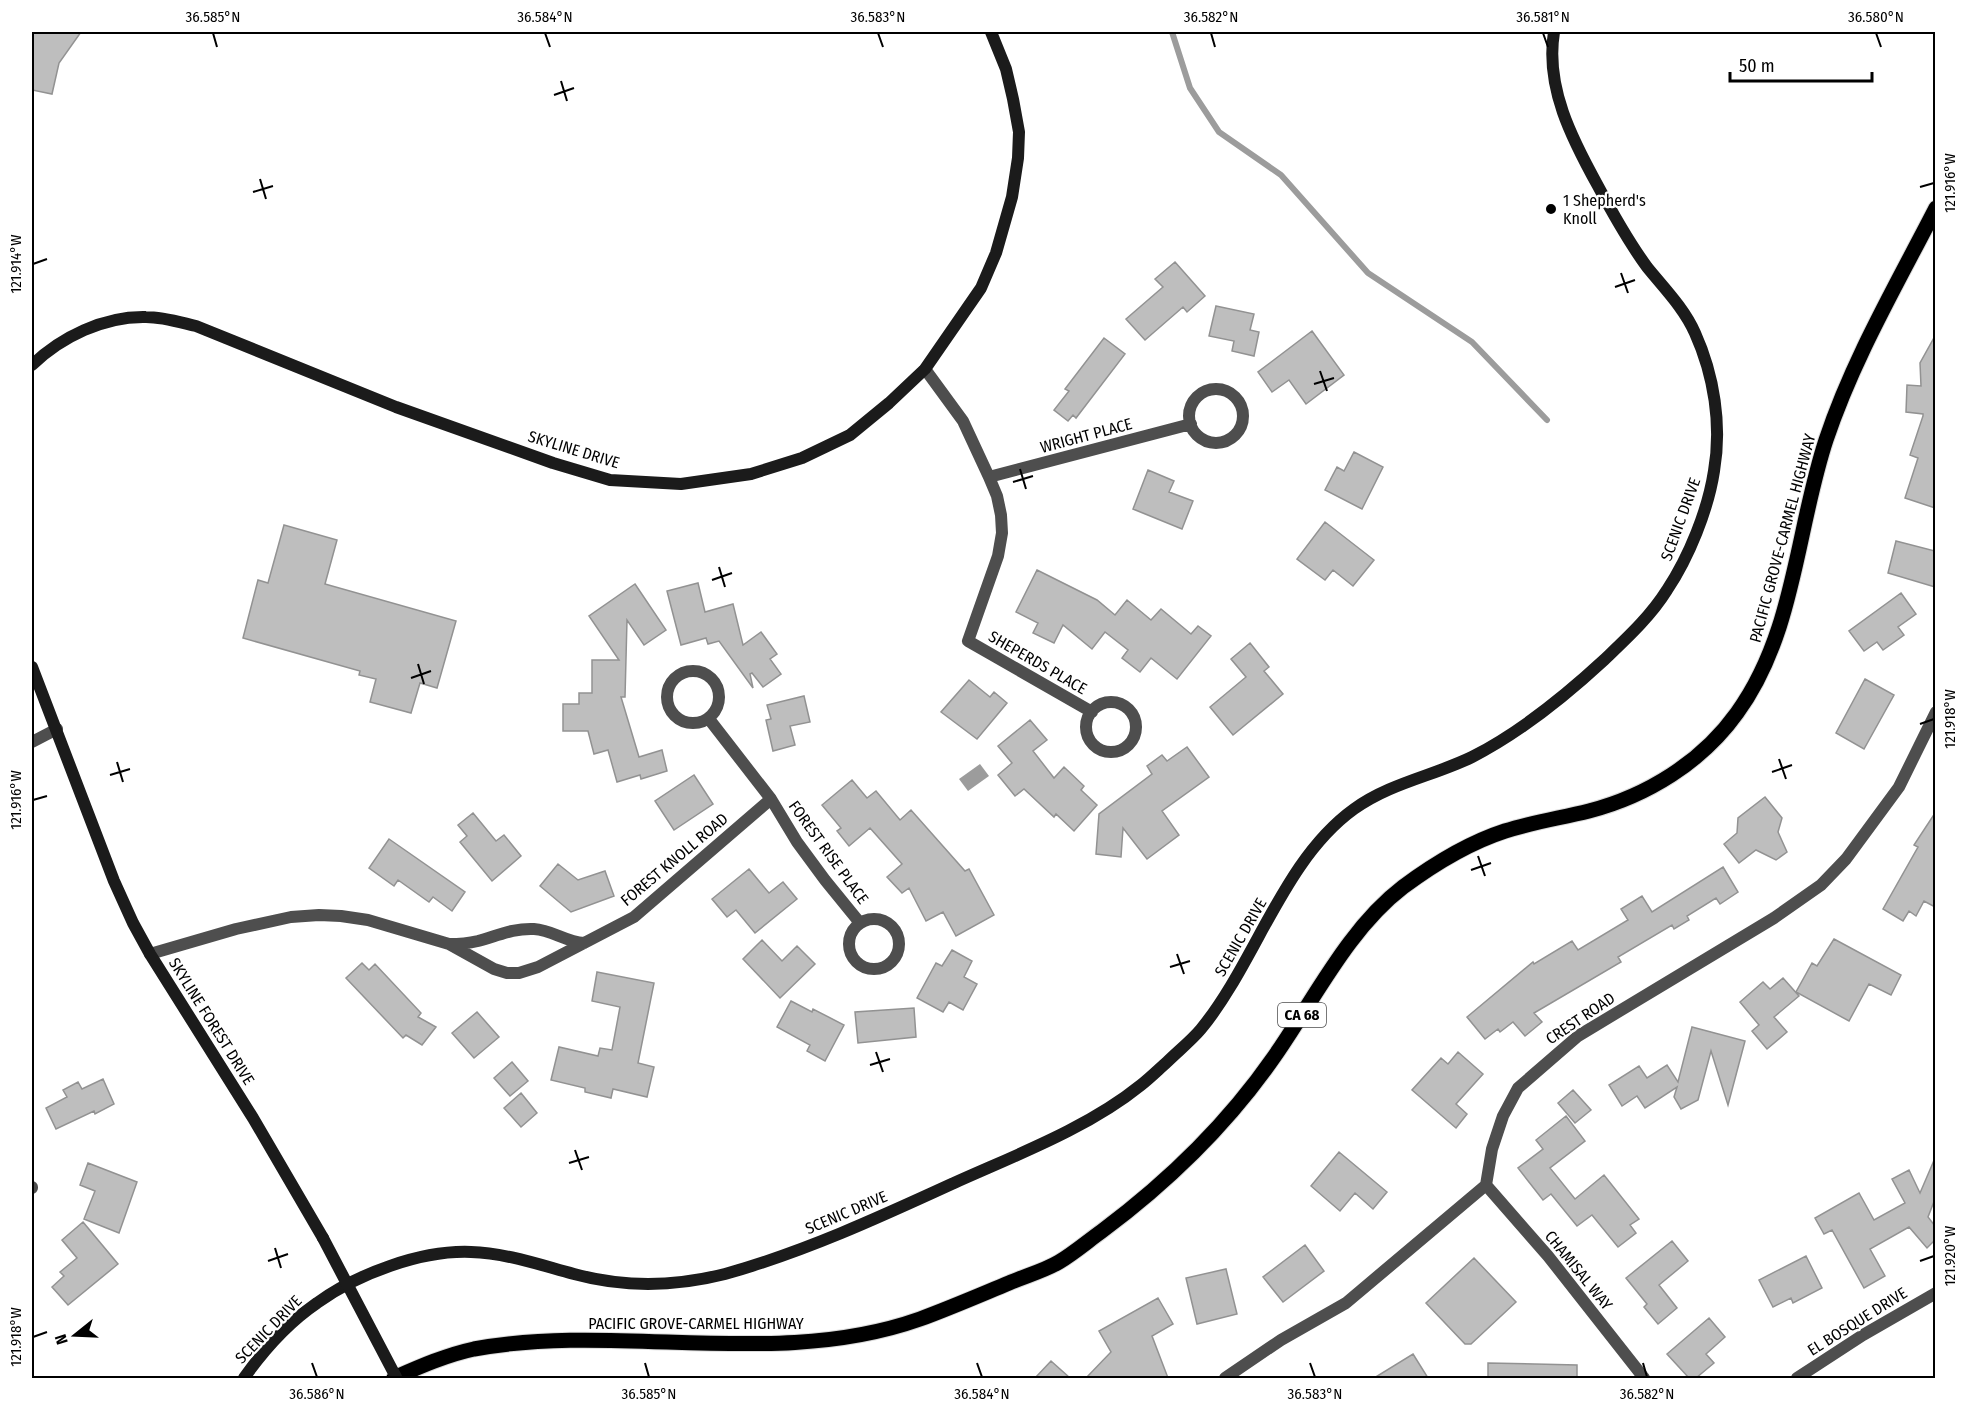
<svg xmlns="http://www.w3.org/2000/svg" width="1967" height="1410" viewBox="0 0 1967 1410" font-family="'Fira Sans Condensed',sans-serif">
<rect width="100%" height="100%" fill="#fff"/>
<path fill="#9c9c9c" d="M980 764 989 776 968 791 959 779Z"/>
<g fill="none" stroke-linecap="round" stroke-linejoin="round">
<path stroke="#9c9c9c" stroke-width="6" d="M1172 32 1190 88 1219 132 1281 175 1368 273 1472 342 1547 420"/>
</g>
<path fill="#bebebe" stroke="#929292" stroke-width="1.5" d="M32 32H81L59 63 52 94 32 90Z
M1175 262 1205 296 1187 312 1183 307 1145 340 1126 319 1163 287 1155 279Z
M1216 306 1254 314 1250 330 1259 332 1254 356 1232 351 1234 341 1209 336Z
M1312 331 1344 375 1306 404 1289 380 1272 392 1258 372Z
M1935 336V508L1905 498 1918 458 1910 455 1923 416V414L1906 412 1907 385 1921 386 1920 363Z
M1104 338 1125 354 1076 418 1073 415 1068 421 1054 410 1069 391 1065 389Z
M1354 452 1383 467 1362 509 1325 490 1337 467 1344 471Z
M1148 470 1174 481 1169 492 1193 501 1182 529 1133 509Z
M1325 522 1374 560 1353 586 1333 570 1325 580 1297 559Z
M284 525 337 540 325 584 456 621 437 688 420 683 411 713 370 702 376 679 359 675 360 671 243 638 258 580 268 583Z
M1896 541 1935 551V587L1888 573Z
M1037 570 1097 600 1115 615 1127 600 1151 620 1161 609 1191 634 1198 626 1211 636 1177 679 1151 658 1140 672 1122 658 1128 650 1105 632 1092 649 1063 625 1054 643 1033 633 1038 623 1016 612Z
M698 583 705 612 733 604 743 645 761 632 777 654 770 659 781 674 763 687 752 673 750 674 753 688 719 641 708 644 706 638 681 645 667 591Z
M635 584 666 630 644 645 627 620 625 697H621L639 757 662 750 667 771 641 779 640 775 617 782 608 750 594 754 588 731H563V704H579V693H592V660H619L589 616Z
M1901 593 1916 614 1898 627 1904 635 1883 650 1877 642 1864 651 1849 631Z
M1250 643 1269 667 1264 671 1283 694 1233 735 1210 707 1246 677 1231 659Z
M1865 679 1894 695 1864 749 1836 733Z
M969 680 990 697 994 692 1007 703 977 739 941 712Z
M804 696 810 722 790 726 795 745 773 751 766 720 771 719 767 705Z
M1030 720 1047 740 1033 751 1054 778 1064 767 1084 786 1081 790 1097 805 1074 831 1056 814 1054 817 1024 789 1015 796 998 775 1012 763 998 746Z
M1187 747 1209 777 1162 811 1179 835 1147 859 1123 828 1121 857 1096 854 1099 814 1152 774 1147 766 1162 755 1167 761Z
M694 775 713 804 674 830 655 801Z
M852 780 867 798 876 791 900 820 911 810 965 871 969 869 994 915 956 936 943 912 926 921 909 888 902 893 887 877 902 864 870 828 849 846 837 831 841 828 822 805Z
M1765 797 1782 818 1778 832 1787 852 1776 860 1756 850 1739 863 1724 844 1737 833 1738 818Z
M473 813 496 841 504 835 521 856 492 881 460 842 467 836 458 825Z
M1935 813V907L1924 901 1916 916 1909 911 1903 921 1883 909 1918 847 1914 845Z
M389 839 465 892 452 911 433 897 429 902 398 880 394 886 369 868Z
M558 864 578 880 605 871 614 896 571 912 540 886Z
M1723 867 1738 892 1720 904 1716 898 1687 916 1689 920 1674 929 1672 925 1618 957 1621 962 1534 1013 1542 1022 1525 1036 1513 1022 1500 1032 1498 1029 1485 1039 1467 1017 1533 962 1534 964 1572 941 1578 950 1628 920 1621 909 1642 896 1652 912Z
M749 869 769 893 783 882 797 899 755 933 736 910 727 917 712 899Z
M1834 939 1901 975 1891 995 1869 984 1849 1021 1796 992 1812 963 1817 966Z
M762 940 782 961 797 946 815 964 780 998 743 959Z
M952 950 972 961 964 977 977 984 963 1010 949 1002 943 1012 917 998 936 963 942 966Z
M362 963 369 970 375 964 421 1013 418 1017 436 1027 422 1045 406 1035 403 1038 346 978Z
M597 972 654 983 638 1063 654 1067 647 1097 613 1089 611 1098 585 1092V1088L551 1080 559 1047 598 1056 600 1048 612 1050 620 1007 592 1001Z
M1783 978 1799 996 1774 1017 1787 1032 1767 1049 1752 1031 1759 1025 1740 1002 1763 982 1770 989Z
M791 1001 812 1012 813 1009 844 1025 825 1061 807 1051 810 1045 777 1027Z
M914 1008 916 1037 858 1043 855 1012Z
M477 1012 499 1037 474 1058 452 1033Z
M1692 1027 1745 1041 1728 1105 1711 1051 1698 1100 1681 1109 1674 1097 1677 1087 1645 1108 1637 1096 1622 1106 1609 1085 1639 1066 1647 1078 1667 1065 1678 1082Z
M1458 1052 1483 1074 1456 1104 1467 1114 1456 1128 1412 1090 1441 1058 1448 1064Z
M512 1062 528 1081 510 1096 494 1078Z
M103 1079 114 1104 95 1114 94 1111 56 1129 46 1108 67 1097 63 1090 78 1082 82 1089Z
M1573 1090 1591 1110 1575 1123 1558 1103Z
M521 1093 537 1113 521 1127 504 1108Z
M1566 1116 1585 1141 1550 1168 1575 1199 1604 1175 1639 1219 1630 1225 1636 1233 1618 1247 1592 1215 1577 1226 1551 1194 1543 1200 1518 1168 1543 1149 1536 1140Z
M1339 1152 1387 1192 1373 1209 1355 1193 1340 1211 1311 1186Z
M1935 1158V1199L1928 1217 1935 1226V1240L1927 1248 1909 1227 1870 1249 1885 1276 1864 1288 1832 1230 1824 1234 1815 1218 1859 1193 1874 1220 1905 1203 1892 1179 1909 1170 1920 1193Z
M88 1163 137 1182 119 1233 84 1219 95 1191 80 1185Z
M83 1222 118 1264 68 1305 52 1287 64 1276 60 1272 77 1258 62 1240Z
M1672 1241 1688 1261 1659 1285 1677 1308 1658 1324 1644 1307 1647 1304 1626 1278Z
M1305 1245 1324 1271 1283 1302 1263 1277Z
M1806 1256 1822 1288 1793 1303 1791 1298 1773 1307 1759 1280Z
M1474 1258 1516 1302 1471 1344H1465L1426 1303Z
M1226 1269 1237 1314 1197 1324 1186 1278Z
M1158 1298 1173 1324 1152 1336 1168 1378H1086L1111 1352 1099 1331Z
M1709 1318 1725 1337 1706 1354 1714 1363 1696 1378H1689L1667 1354Z
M1413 1354 1428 1378H1374Z
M1051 1361 1070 1378H1035Z
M1488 1363 1577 1365V1378H1488Z"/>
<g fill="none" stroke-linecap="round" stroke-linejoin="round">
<defs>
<path id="primary" d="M394 1378C419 1367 446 1355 474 1349 621 1322 776 1370 920 1319 950 1308 980 1295 1009 1283 1025 1276 1044 1271 1059 1262 1074 1253 1088 1241 1102 1231 1169 1181 1226 1126 1274 1057 1314 1000 1348 929 1403 887 1434 864 1468 843 1505 831 1533 822 1561 818 1589 811 1647 796 1702 762 1737 713 1795 633 1796 531 1826 440 1853 359 1897 284 1936 208"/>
</defs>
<use href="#primary" stroke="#dbdbdb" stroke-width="17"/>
<path stroke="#4e4e4e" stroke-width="12" d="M925 369 963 421 989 477 997 496 1001 515 1002 533 998 556 968 641 1092 712
M1189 416a27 27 0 1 1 54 0a27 27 0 1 1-54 0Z
M989 477 1191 424
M667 697a26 26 0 1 1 52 0a26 26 0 1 1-52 0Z
M1086 727a25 25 0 1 1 50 0a25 25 0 1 1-50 0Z
M709 719 771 799 797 842 825 880 860 923
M32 742 57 729
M849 944a25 25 0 1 1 50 0a25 25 0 1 1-50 0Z
M449 944C459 944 469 943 478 941 497 936 513 928 534 929 552 930 566 942 584 943
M150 954 236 929 291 917 319 915 341 916 368 920 449 944 494 969 507 973H519L538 967 634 917 771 799
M1486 1185 1548 1256 1644 1378
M32 1187V1188
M1225 1378 1281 1340 1346 1303 1486 1185 1492 1149 1503 1116 1518 1088 1578 1036 1774 918 1821 885 1846 859 1899 787 1936 712
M1797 1378 1863 1335 1936 1293"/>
<path stroke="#1b1b1b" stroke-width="12" d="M32 365C61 337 104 316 146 317 163 317 179 322 196 326L396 407 553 463 610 480 681 484 751 474 802 458 850 435 889 403 925 369 981 288 996 253 1012 197 1018 158 1019 132 1013 99 1006 69 991 32
M32 667 114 881 133 923 150 954 253 1118 323 1238
M244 1378C263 1351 289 1322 317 1303 357 1274 421 1250 471 1252 506 1253 540 1265 574 1274 625 1288 674 1287 725 1274 804 1252 880 1217 954 1183 1016 1155 1088 1128 1141 1085 1150 1078 1158 1070 1167 1062 1178 1051 1191 1041 1201 1029 1256 962 1283 860 1354 809 1390 783 1433 776 1472 757 1521 732 1564 697 1604 660 1627 638 1650 617 1667 590 1689 557 1708 510 1714 471 1722 425 1714 375 1695 333 1684 308 1664 288 1647 267 1628 241 1613 214 1598 186 1572 139 1545 87 1554 32"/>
<use href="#primary" stroke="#000" stroke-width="15"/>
<path stroke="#1b1b1b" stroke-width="12" d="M323 1238 396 1377"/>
</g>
<path fill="none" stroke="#000" stroke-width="2" d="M213 33 217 47M545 33 550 47M878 33 883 47M1211 33 1215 47M1543 33 1548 47M1876 33 1881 47M561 81 567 101M554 95 574 88M260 179 266 199M1920 187 1934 183M253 192 273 186M33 264 47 259M1621 273 1628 293M1615 287 1635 280M1320 371 1327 391M1314 384 1334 378M1020 469 1026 489M1013 482 1033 476M719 567 725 587M712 580 732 573M418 664 424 684M411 678 431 671M1920 724 1934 719M1779 759 1786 779M117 762 123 782M1772 772 1792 765M110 775 130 769M33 800 47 796M1478 856 1485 876M1471 870 1491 863M1177 954 1184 974M1170 967 1190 961M876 1052 883 1072M870 1065 890 1059M575 1150 582 1170M569 1163 589 1157M275 1248 281 1268M268 1261 288 1254M1920 1261 1934 1256M33 1337 47 1332M312 1363 317 1377M645 1363 649 1377M977 1363 982 1377M1310 1363 1315 1377M1643 1363 1647 1377"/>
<circle fill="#000" stroke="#fff" stroke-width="2" cx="1551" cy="209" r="6"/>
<g text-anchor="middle" stroke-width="4.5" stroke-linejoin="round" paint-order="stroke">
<rect fill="#fff" stroke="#4c4c4c" stroke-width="1.5" x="1278" y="1003" width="48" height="24" rx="4.5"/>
<g font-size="15" font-weight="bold" fill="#000">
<text x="1302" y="1020">CA 68</text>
</g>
<g font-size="16" fill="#000" stroke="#fff" text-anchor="start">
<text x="1563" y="206">1 Shepherd's<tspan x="1563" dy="18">Knoll</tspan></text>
</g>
<g font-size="16" fill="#000" stroke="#fff">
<text transform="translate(1086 435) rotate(-15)" y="6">WRIGHT PLACE</text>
<text transform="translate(574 449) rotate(17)" y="6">SKYLINE DRIVE</text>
<text transform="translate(1680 519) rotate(-70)" y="6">SCENIC DRIVE</text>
<text transform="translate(1782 538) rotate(-75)" y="6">PACIFIC GROVE-CARMEL HIGHWAY</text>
<text transform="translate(1038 662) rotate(30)" y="6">SHEPERDS PLACE</text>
<text transform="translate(829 852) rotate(54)" y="6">FOREST RISE PLACE</text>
<text transform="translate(674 859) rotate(-40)" y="6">FOREST KNOLL ROAD</text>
<text transform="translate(1240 937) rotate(-60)" y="6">SCENIC DRIVE</text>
<text transform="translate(1580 1018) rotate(-34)" y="6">CREST ROAD</text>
<text transform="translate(212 1021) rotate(58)" y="6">SKYLINE FOREST DRIVE</text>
<text transform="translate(846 1212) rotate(-23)" y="6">SCENIC DRIVE</text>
<text transform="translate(1579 1270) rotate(51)" y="6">CHAMISAL WAY</text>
<text transform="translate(1857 1321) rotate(-32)" y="6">EL BOSQUE DRIVE</text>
<text x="696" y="1329">PACIFIC GROVE-CARMEL HIGHWAY</text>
<text transform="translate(268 1329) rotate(-46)" y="6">SCENIC DRIVE</text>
</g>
</g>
<rect width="1967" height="1410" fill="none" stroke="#ffffff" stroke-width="66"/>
<g transform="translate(75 1335) rotate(252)" stroke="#ffffff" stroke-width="4.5" paint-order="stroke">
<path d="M0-4.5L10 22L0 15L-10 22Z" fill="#000000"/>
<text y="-9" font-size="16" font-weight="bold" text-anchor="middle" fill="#000000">N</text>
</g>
<path d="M1730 72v9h142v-9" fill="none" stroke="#000000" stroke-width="3"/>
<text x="1739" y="72" font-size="18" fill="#000000" stroke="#ffffff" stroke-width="4.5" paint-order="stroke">50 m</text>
<rect x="33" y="33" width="1901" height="1344" fill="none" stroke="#000" stroke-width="2"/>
<g font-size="15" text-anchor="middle" fill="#000">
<text x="213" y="22">36.585°N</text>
<text x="545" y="22">36.584°N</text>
<text x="878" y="22">36.583°N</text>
<text x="1211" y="22">36.582°N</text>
<text x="1543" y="22">36.581°N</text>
<text x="1876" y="22">36.580°N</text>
<text transform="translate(1950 183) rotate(-90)" y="5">121.916°W</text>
<text transform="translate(16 264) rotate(-90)" y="5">121.914°W</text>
<text transform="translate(1950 719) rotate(-90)" y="5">121.918°W</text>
<text transform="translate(16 800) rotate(-90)" y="5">121.916°W</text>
<text transform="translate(1950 1256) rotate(-90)" y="5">121.920°W</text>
<text transform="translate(16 1337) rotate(-90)" y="5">121.918°W</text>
<text x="317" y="1399">36.586°N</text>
<text x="649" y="1399">36.585°N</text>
<text x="982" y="1399">36.584°N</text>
<text x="1315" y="1399">36.583°N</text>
<text x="1647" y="1399">36.582°N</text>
</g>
</svg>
